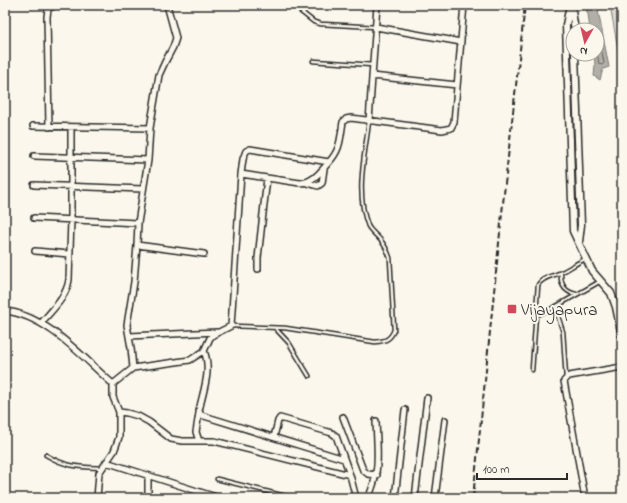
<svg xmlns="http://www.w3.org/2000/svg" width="627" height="503" viewBox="0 0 627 503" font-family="'Indie Flower',sans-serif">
<rect width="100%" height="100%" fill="#fbf7ec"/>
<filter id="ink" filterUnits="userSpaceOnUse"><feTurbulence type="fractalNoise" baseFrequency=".025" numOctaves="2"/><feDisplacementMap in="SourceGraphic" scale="8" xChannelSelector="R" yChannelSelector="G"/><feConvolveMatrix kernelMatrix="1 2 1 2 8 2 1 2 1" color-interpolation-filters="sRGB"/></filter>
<g filter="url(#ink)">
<path fill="#dddad0" stroke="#84827e" d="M610 5H622V72Z"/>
<path fill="#b1afa7" stroke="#7b7a75" d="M584 5H597L609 67 603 69 600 80 594 76 595 65 594 54H597V30H590L588 14Z"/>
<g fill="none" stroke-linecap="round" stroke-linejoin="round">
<path stroke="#61605d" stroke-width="1" d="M594 30 596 29 598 31 604 63 602 65 599 64 597 52"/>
<defs>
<path id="service" d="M300 11 314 22 321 24 376 27
M313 61 373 65
M561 272C560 284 564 292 576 294
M555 307 563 332 566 378
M535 316 555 307 599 282
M232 326 285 328 375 342C385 341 390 340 394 330L390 258C388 252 386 247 382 242 378 236 371 232 368 226 355 193 365 155 369 121
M275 328 289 343 309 376
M532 370 538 285C542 277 554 276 562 272 570 268 577 263 585 259
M46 455C66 467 79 467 101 468
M217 479 293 498"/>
<path id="minor" d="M167 5 176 38 173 47 165 62 159 75 150 128 148 160 138 223 137 245 134 282 127 325 131 348 133 368 190 360 204 351 210 338 213 335 231 326 241 174 243 159 246 151 250 149 329 162C341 149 340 139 343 122L346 119 351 118 442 130 451 128 454 122 464 5
M376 27 461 42
M372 76 457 85
M369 121 377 5
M33 126 150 128
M49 127 47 17 48 9 55 5
M34 156 148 160
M241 174 300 183C314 182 321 171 329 162
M307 183 318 186 322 183 324 169
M34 185 143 189
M34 218 138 223
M137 245 204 254
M35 251 69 254
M258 269V258L267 178
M5 311C47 315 83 358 113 384
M41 323C52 310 66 298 69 280L71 220V128
M129 336 217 332
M204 351C212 370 203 391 199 411L201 415 344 459
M119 412 113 397V384L133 368
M199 413 196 432 199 441
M343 417 363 470 368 474 377 475
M274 437 278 421 280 418 332 433 336 436 350 475
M106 462 219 498
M97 498 99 473 114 451 117 443 119 437V412L127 413 138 416 149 422 171 439 182 441H214L350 475 356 498
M148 498V476
M368 498C381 472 377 449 376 421
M395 498 405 410
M415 498 427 398
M435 498 445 420
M585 498 564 381 569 376 622 367"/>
<path id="tertiary" d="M570 5 566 25 573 231 592 271 611 293 616 307 622 336
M571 5 575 30
M575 54 581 225 579 242"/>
</defs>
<use href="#service" stroke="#2b2b2b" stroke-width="5.5"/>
<use href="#minor" stroke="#2b2b2b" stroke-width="8"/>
<use href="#tertiary" stroke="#2b2b2b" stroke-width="9"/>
<use href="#service" stroke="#fbf7ec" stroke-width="2.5"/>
<use href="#minor" stroke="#fbf7ec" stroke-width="5"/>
<use href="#tertiary" stroke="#fbf7ec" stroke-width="6"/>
<path stroke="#2b2b2b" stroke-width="2" stroke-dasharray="6 3" stroke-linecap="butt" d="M473 498 505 184 525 5"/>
</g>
</g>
<rect fill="#d1495b" stroke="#fbf7ec" stroke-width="1.5" x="507" y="304" width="10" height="10" rx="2"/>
<g text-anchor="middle" stroke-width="4" stroke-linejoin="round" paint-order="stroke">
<g font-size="17" fill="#2b2b2b" stroke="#fbf7ec" text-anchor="start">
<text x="521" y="315">Vijayapura</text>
</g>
</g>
<rect width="627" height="503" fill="none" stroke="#fbf7ec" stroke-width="20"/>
<rect x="10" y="10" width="607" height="483" fill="none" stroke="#2b2b2b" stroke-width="1.5" filter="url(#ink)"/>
<g transform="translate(585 42) rotate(188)"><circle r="19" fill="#fbf7ec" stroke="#a8a59f"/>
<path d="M0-3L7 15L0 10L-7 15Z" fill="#d1495b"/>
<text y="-6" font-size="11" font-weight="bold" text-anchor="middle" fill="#2b2b2b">N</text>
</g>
<path d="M477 473v6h90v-6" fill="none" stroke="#2b2b2b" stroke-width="2"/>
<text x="483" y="473" font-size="12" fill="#2b2b2b" stroke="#fbf7ec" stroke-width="3" paint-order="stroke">100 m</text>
</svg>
